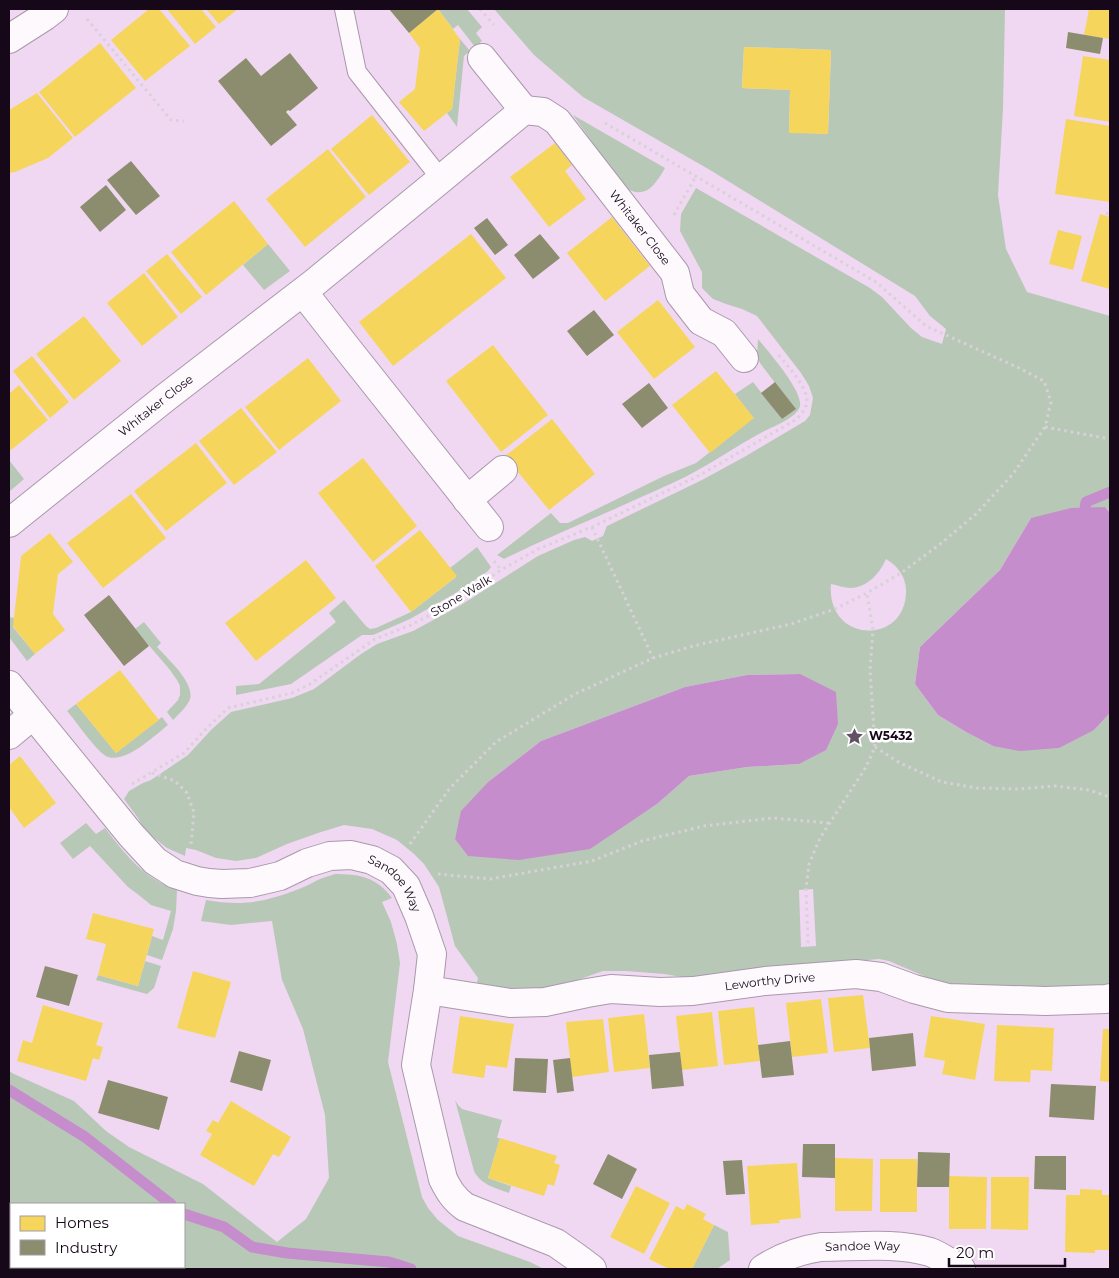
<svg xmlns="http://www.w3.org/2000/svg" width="1119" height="1278" viewBox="0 0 1119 1278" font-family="Montserrat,sans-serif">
<rect width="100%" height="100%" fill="#f0d8f2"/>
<path fill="#b8c8b7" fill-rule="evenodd" d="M438 9H467L482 27 476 33 482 41 475 47 458 25 453 29Z
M494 9H1005L1003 109 998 195 1006 249 1027 292 1110 316V513L1105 507 1031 518 1000 570 920 647 915 684 938 715 966 732 993 746 1094 730 1110 713V986L1086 988 951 986 938 982 889 961 879 959 868 960 847 967 688 978 664 974 626 971H603L563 985 523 992 476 987 478 978 455 946 439 887 424 864 414 854 397 840 372 829 344 825 318 833 287 844 256 858 236 861 216 858 196 850 186 848 185 856 167 848 145 831 138 818 124 799 129 791 143 783 151 780 188 755 211 730 231 712 292 698 314 689 361 654 377 644 413 631 461 605 538 556 574 540 585 537 592 541 603 536 607 526 702 480 746 456 805 421 810 415 813 398 809 386 801 373 757 316 742 309 726 304 713 299 702 288V272L680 231 681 214 696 188 870 288 882 297 911 328 922 337 942 344 946 329 930 316 915 296 710 170 583 97 534 55ZM744 47 831 50 828 134 789 132 790 90 742 88ZM886 559C898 566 907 578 906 593 904 646 826 643 831 584 837 585 844 588 851 588 868 587 880 573 886 559ZM800 674 799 764 747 767 689 776 657 804 625 825 455 839 462 811 488 782 541 741 685 687 747 675ZM813 889 816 946 801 947 799 890Z
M460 39 470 51 464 56 457 127 447 113 452 109Z
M573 115 665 168C654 187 644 201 623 186Z
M268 244 290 271 264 290 243 265Z
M758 339C768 351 803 391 800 406 797 419 768 428 757 435 737 446 718 459 698 470 679 481 659 489 639 498 594 519 548 537 504 559L497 555 551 513 560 523H568L664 476 696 463 753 418 735 394 753 382 782 419 795 409 760 363 757 356Z
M9 460 24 479 9 492Z
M477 547 491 567 488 571 454 594 410 619 373 635H362L291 684 236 695V686L259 684 336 622 329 613 344 600 366 626 370 629 376 628 411 612 456 577 450 568Z
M9 617 15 618 13 627 35 654 27 661 9 637Z
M144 622 161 643 157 647C167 658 195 683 190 699 187 707 179 714 173 720L167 712 178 700 180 695V686L177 680 170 670 135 629Z
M76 704 116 753 162 717 168 725C155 735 127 763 108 757 97 753 76 721 67 711Z
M86 823 96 834 105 828C126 855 143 878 177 890L176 911 173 929 162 960 147 955 152 936 163 940 171 911 151 905 140 896 128 887 90 846 73 859 60 843Z
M335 874C359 874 377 877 392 898L382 902 391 922 397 944 400 963 388 1062 422 1197 428 1208 438 1220 458 1236 530 1262 544 1269H9V1071L14 1074 74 1101 106 1131 129 1147 203 1184 277 1242 306 1219 329 1178 325 1115 303 1029 282 980 272 921 231 925 201 921 206 900C245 907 270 901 306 886 311 884 315 881 320 879 324 877 330 876 335 874ZM11 1204H184V1267H11Z
M145 961 161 966 154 988 147 994 96 980 98 975 138 986Z
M455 1100 458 1105 462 1109 502 1120 497 1138H500L488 1178 511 1186 509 1193C496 1188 481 1185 474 1171Z
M714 1225 728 1232 730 1260 717 1269H692Z"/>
<path fill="#c68dcd" d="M1105 507 1110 513V713L1094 730 1059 748 1020 751 993 746 966 732 938 715 915 684 920 647 1000 570 1031 518 1071 508Z
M800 674 836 692 838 724 826 750 799 764 747 767 689 776 657 804 590 849 519 860 468 856 455 839 461 811 488 782 541 741 685 687 747 675Z"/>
<path fill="#f6d55c" d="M149 9H159L190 46 145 81 111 40Z
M167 9H201L216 27 195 44Z
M206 9H238L219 24Z
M438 9 460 39 452 109 424 131 399 102 415 89 420 48 409 33Z
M1089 9H1110V39L1084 35Z
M100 43 136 88 75 137 39 92Z
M744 47 831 50 828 134 789 133 790 90 742 88Z
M1083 56 1110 60V122L1074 116Z
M37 93 73 138 48 158 15 172 9 173V110Z
M372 115 410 162 369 195 331 149Z
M1066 119 1110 126V202L1055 194Z
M555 143 572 165 565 171 586 199 549 227 510 177Z
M328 149 366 197 305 247 266 199Z
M234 201 268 244 206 295 171 252Z
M1100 214 1110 217V289L1081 281Z
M612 217 650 266 605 301 567 253Z
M1058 230 1082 236 1073 270 1049 264Z
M471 234 506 278 393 366 359 322Z
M167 254 202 297 181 314 146 271Z
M144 273 178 317 142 346 107 303Z
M658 300 695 347 654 379 617 332Z
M84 316 121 361 74 400 36 354Z
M493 345 548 415 501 452 446 381Z
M32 356 69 402 50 418 13 371Z
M308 358 341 401 279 450 245 407Z
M716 371 754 418 710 453 672 405Z
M19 385 48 420 11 450 9 449V394Z
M241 408 277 452 234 485 199 441Z
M552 419 595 474 549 510 505 456Z
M196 443 227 483 166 531 134 491Z
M363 458 417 526 373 562 318 493Z
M131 494 166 538 103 588 67 543Z
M420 530 457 576 411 612 375 566Z
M50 533 73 562 58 574 53 614 65 630 35 654 13 626 20 566 21 556Z
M306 560 336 598 256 661 225 623Z
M120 670 159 720 116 753 76 704Z
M20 756 56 803 24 828 9 807V765Z
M93 913 154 929 138 986 98 975 106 944 86 939Z
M193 971 231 982 215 1038 177 1028Z
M863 995 870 1048 834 1052 828 998Z
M821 999 828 1053 792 1057 786 1003Z
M43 1005 103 1023 96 1045 103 1047 99 1060 93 1058 86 1081 17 1061 23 1040 32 1043Z
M754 1007 760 1061 724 1065 718 1011Z
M712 1012 718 1066 682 1070 676 1016Z
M644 1014 650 1068 614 1072 608 1018Z
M460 1016 514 1024 507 1068 486 1065 484 1078 452 1073Z
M931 1016 985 1024 975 1080 942 1074 945 1061 924 1057Z
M603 1019 609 1072 572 1077 566 1022Z
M997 1025 1054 1028 1052 1071 1031 1070 1030 1082 994 1081Z
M1103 1029H1110V1082L1100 1081Z
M231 1101 291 1137 279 1157 273 1154 254 1186 200 1155 212 1134 206 1131 213 1120 218 1123Z
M500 1138 557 1156 554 1163 560 1165 554 1186 548 1184 544 1196 488 1178Z
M835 1158 873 1159 872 1211H835Z
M880 1159H917V1212H880Z
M797 1163 801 1218 779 1220 780 1223 751 1225 747 1166Z
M949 1176 987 1177 986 1229H949Z
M991 1177H1029L1028 1230 991 1229Z
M636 1186 670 1203 644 1254 610 1237Z
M1080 1189 1102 1190V1195H1110V1250H1095V1253L1065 1252 1066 1195H1080Z
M687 1204 706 1214 703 1219 714 1225 692 1269H669L649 1259 676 1206 684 1210Z"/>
<path fill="#8c8c6e" d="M389 9H438L409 33Z
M1068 32 1103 38 1100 54 1066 48Z
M290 53 318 88 290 111 288 110 286 112 297 125 271 146 218 81 246 58 261 76Z
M131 161 160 196 136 215 107 180Z
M106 185 126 210 100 232 80 207Z
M487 218 508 245 495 255 474 228Z
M540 234 560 258 533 279 514 255Z
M594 310 614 335 587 356 567 331Z
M775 382 796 409 782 419 761 393Z
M649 383 668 408 642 428 622 404Z
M109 595 149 646 124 666 84 615Z
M45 966 78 975 69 1006 36 997Z
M913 1033 916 1066 872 1071 869 1038Z
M790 1041 794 1075 762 1078 758 1045Z
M239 1051 271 1060 262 1091 230 1082Z
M680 1052 684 1086 652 1089 649 1055Z
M515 1058 548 1059 546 1093 513 1091Z
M570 1058 574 1091 557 1093 553 1060Z
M108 1080 168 1097 159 1130 98 1113Z
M1051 1084 1096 1086 1094 1120 1049 1117Z
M803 1144H835V1178L802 1177Z
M918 1152 950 1153 949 1187H917Z
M608 1154 637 1169 622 1199 593 1184Z
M1035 1156H1066V1190L1034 1189Z
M742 1160 745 1194 726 1195 723 1161Z"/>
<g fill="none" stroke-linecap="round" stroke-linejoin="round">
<path stroke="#c68dcd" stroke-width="11" d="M1083 521 1086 502 1110 492
M9 1090 85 1137 171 1204
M184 1214 224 1227 252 1247 287 1253 389 1262 411 1269"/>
<defs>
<path id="lane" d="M344 9 357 72 441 179"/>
<g id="street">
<path d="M9 39 45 16 54 9"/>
<path d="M482 58 524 110"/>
<path d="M303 292 350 352 489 527"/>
<path d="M467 500 503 470"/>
<path id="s1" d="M9 523 165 398 314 283 441 179 524 110 543 112 557 121 675 273 680 294 701 321 724 333 744 358"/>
<path id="s2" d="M9 685 131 835 155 861 175 874 197 881 209 883 222 884 250 883 280 876 307 863 330 856 351 855 372 860 391 870 406 886 419 916 432 954 428 990 416 1065 443 1179C449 1191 454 1199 465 1207L556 1243 576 1257 592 1269"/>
<path d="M9 735 33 715"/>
<path id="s3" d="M428 990 510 1003 545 1002 587 993 611 989 660 992 693 991 765 981 856 974 881 977 914 989 948 998 1045 1001 1106 999 1110 998"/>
<path id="s4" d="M763 1269C781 1257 800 1250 821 1247 857 1247 895 1242 930 1252 941 1256 951 1264 961 1269"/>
</g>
</defs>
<use href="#lane" stroke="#aa98ac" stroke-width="20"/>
<use href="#street" stroke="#aa98ac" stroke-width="30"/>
<path stroke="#d8d1d8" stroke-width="3" stroke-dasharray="2.5 4" stroke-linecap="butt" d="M480 9 494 25
M87 19 171 120 184 121
M605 123 876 282 926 326 1019 368 1044 381 1051 402 1045 427 1110 439
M1106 213 1110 215
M674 215 696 176
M592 527 653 658
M494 561 501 570
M875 747 900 763 942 782 977 788 1019 789 1055 786 1089 790 1110 797
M152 773 175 781 187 793 194 813 191 844
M132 784 184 753 207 728 228 708 292 693 310 684 375 639 411 625 458 600 501 570 538 549 592 527 700 475 797 419C801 414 806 409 807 402 808 387 787 366 778 354
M410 844 450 788 496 742 575 694 653 658 693 646 791 624 835 609 867 593 901 573 939 545 976 514 1013 474 1045 427
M438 874 490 879 592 861 642 841 704 826 773 818 829 823
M808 943 806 889 809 864 820 838 866 767 875 747 870 670 873 630 867 593"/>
<use href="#lane" stroke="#fdf9fd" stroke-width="18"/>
<use href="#street" stroke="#fdf9fd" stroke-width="28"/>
</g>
<defs>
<symbol id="sight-bare" viewBox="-9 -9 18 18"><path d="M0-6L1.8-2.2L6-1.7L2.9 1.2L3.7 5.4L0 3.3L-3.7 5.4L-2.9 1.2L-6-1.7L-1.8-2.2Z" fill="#625164" stroke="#fff" stroke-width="2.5" paint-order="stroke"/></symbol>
</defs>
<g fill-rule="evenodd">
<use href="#sight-bare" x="842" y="724" width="25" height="25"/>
</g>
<g text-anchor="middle" stroke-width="5" stroke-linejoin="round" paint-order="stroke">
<g font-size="12" fill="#160818" stroke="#fff">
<text dy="4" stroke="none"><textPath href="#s1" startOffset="831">Whitaker Close</textPath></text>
<text dy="4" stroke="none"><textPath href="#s1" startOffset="188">Whitaker Close</textPath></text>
<text transform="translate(461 596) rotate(-31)" y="4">Stone Walk</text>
<text dy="4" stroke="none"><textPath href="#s2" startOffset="490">Sandoe Way</textPath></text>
<text dy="4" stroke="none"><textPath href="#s3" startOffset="345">Leworthy Drive</textPath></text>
<text dy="4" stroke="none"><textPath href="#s4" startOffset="104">Sandoe Way</textPath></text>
</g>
<g font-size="12" font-weight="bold" fill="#160818" stroke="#fff" text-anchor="start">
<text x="869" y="740">W5432</text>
</g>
</g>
<rect width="1119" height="1278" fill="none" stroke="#160818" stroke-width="20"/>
<rect x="10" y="1203" width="175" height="65" fill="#ffffff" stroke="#a29ca3"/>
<rect x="20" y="1216" width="25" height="15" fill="#f6d55c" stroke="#a29ca3"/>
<text x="55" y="1228" font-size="15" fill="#160818">Homes</text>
<rect x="20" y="1240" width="25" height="15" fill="#8c8c6e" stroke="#a29ca3"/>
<text x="55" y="1253" font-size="15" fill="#160818">Industry</text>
<path d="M949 1258v8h116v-8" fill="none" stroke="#160818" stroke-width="2.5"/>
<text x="956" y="1258" font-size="15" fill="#160818" stroke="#ffffff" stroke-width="4" paint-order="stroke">20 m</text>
</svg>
